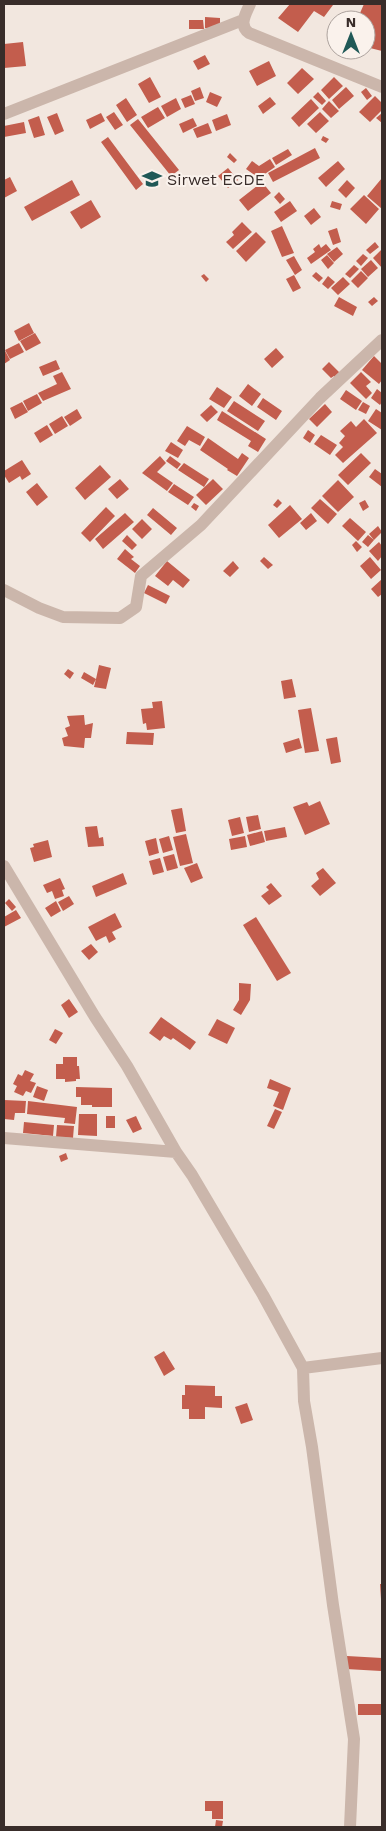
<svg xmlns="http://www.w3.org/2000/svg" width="386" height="1831" viewBox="0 0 386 1831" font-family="'Work Sans',sans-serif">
<rect width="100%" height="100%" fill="#f2e7df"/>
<path fill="#c35d4d" d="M290 4H332L333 5 324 17 314 11 298 32 278 18Z
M364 4H382V51L366 47V20H357Z
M205 17 220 18V28H205Z
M189 20H203L204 29H189Z
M23 42 26 66 4 68V44Z
M205 55 210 64 198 70 193 61Z
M269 61 276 76 257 86 249 71Z
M302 68 314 79 298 94 287 83Z
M150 77 161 97 149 103 138 84Z
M334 77 343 86 329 99 321 90Z
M200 87 204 98 195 101 191 91Z
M346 87 354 96 339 109 332 100Z
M366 88 372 96 367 100 361 92Z
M210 92 222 97 217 107 206 102Z
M318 92 326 101 322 105 313 97Z
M191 95 195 104 185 108 181 99Z
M375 96 382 103V110L370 122 359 112Z
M270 97 276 104 263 114 258 106Z
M126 98 137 115 127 122 116 105Z
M176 98 181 109 167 117 161 106Z
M311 99 319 108 299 127 291 118Z
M329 101 339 111 331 118 322 109Z
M158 107 165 118 148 128 141 117Z
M114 112 123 125 115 130 106 117Z
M320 112 329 121 316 133 307 124Z
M57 113 64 131 55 135 47 117Z
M101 113 105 121 90 129 86 120Z
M382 113V123L376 118Z
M227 114 231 125 216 131 212 120Z
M39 116 45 135 34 138 28 120Z
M193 118 197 126 183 133 179 124Z
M138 119 179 170 171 176 130 125Z
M24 122 26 133 4 137V126Z
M208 123 212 133 197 138 193 129Z
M323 136 329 139 326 143 321 140Z
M108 137 143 184 136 190 101 142Z
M315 148 320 158 273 182 268 173Z
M288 149 292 155 276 165 272 158Z
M230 153 237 160 234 163 227 157Z
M270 159 275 167 259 178 246 169 252 161 259 166Z
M338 161 345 169 326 187 318 178Z
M228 168 238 180 228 188 218 176Z
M10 177 17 191 4 198V180Z
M382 178V209L367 196Z
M72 180 80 195 32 221 24 207Z
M347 180 355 188 346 198 338 190Z
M262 182 271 193 248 211 239 200Z
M279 192 285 199 280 204 274 197Z
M364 195 379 209 366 224 350 209Z
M91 200 101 217 81 229 70 212Z
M290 201 297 211 281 222 274 212Z
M332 201 342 204 340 210 330 207Z
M314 208 321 217 311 225 304 216Z
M242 222 252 232 233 249 226 242 234 235 232 232Z
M282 226 294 253 282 257 271 231Z
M337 228 341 242 333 245 328 231Z
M256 232 266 242 246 262 236 251Z
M375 242 379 247 370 254 366 250Z
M319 244 321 248 326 244 331 250 311 264 307 258 315 252 313 249Z
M337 247 343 254 334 262 327 254Z
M382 249V268L373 258Z
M363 254 368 258 361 266 356 261Z
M327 255 334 263 328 269 321 260Z
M294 256 302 270 295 275 286 260Z
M371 260 378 268 368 277 361 269Z
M354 265 359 269 350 278 345 274Z
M361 271 368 278 358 288 351 281Z
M316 272 323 278 319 282 312 276Z
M204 274 209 279 206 282 201 276Z
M294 275 301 288 293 292 286 279Z
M328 276 335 282 328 289 322 284Z
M343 277 350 284 338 295 331 288Z
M339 297 357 307 353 316 334 306Z
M374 297 378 301 372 306 368 302Z
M29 323 34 333 19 341 14 331Z
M35 333 41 343 26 351 20 341Z
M19 343 24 352 10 359 5 350Z
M276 348 284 357 272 368 264 359Z
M4 349 10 360 4 364Z
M374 356 382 364V380L379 384 362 370Z
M56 360 60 369 43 376 39 367Z
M329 362 341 374 336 379 334 376 331 378 322 369Z
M62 372 71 389 43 401 38 393 57 384 53 376Z
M361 372 371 382 366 386 372 393 366 399 350 383Z
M248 384 261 394 252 406 239 396Z
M217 387 232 397 224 408 209 399Z
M377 389 382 393V402L380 405 371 398Z
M346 390 362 401 356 410 340 399Z
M37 394 42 403 28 411 23 401Z
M263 398 282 411 276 420 257 407Z
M234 401 265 421 258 431 227 411Z
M22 402 28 412 15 419 10 408Z
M363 402 370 406 366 414 358 410Z
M325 404 332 412 317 427 309 419Z
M211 405 218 412 207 422 200 415Z
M77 409 82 418 70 426 64 417Z
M376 409 382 413V430L368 421Z
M222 411 266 439 258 452 248 446 251 441 217 420Z
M62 416 68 426 55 434 49 424Z
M364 419 377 433 343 463 335 455 343 447 339 443 345 436 340 431 351 421 356 427Z
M47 425 53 435 40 443 34 433Z
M187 426 205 437 200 446 189 440 185 446 177 441Z
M308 430 315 435 310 443 303 438Z
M321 435 337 445 330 455 314 444Z
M208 438 238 459 242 453 249 458 237 476 227 470 228 469 200 450Z
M171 442 183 450 178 458 165 451Z
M361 453 371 463 348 485 338 475Z
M160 456 166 463 157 472 173 483 167 491 142 473Z
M170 456 181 464 177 469 166 461Z
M22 460 31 474 22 480 20 476 9 483 4 475V471Z
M184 463 209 479 204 487 178 470Z
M100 465 111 477 85 500 75 488Z
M375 469 382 474V487L369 477Z
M120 479 129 489 117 499 108 489Z
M213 479 223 489 206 505 196 495Z
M338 480 354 497 338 512 322 496Z
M37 483 48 497 37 506 26 492Z
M174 484 194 497 188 505 168 492Z
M278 499 282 503 277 508 273 505Z
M320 499 337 514 328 524 311 508Z
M365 500 369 507 363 511 359 503Z
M194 503 199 506 196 511 191 507Z
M290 505 302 519 279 538 268 525Z
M106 507 115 516 90 542 81 533Z
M153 508 177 528 171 535 147 515Z
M125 513 134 522 103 549 95 539Z
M311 513 317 521 306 530 300 523Z
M350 518 366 532 358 541 342 526Z
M142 519 152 529 142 539 132 529Z
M378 526 382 532 374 540 369 534Z
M127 535 137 545 132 550 122 541Z
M368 535 374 540 368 547 362 542Z
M356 541 362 547 357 552 352 545Z
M379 542 382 546V556L378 561 369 551Z
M125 549 134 557 131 559 140 566 135 573 117 559Z
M264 557 273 565 268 569 260 561Z
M370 557 381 570 371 579 360 566Z
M167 561 190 580 183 588 173 580 168 586 155 576Z
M233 561 239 568 230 577 223 571Z
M382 579V594L378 597 371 589Z
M148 585 170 596 166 604 144 593Z
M99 665 111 668 106 689 94 687 96 679 93 685 81 678 84 672 96 679Z
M68 669 74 673 70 679 64 674Z
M292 679 296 697 284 699 281 681Z
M162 701 165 728 147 730 146 723 143 724 141 709 153 708 152 702Z
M311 708 319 751 305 753 298 710Z
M84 715 85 725 93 723 91 738H85L84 748 64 746 62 738 68 736 65 728 70 726 67 716Z
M127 732 154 733 153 745 126 744Z
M337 737 341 762 331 764 326 739Z
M299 738 302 748 286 753 283 743Z
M320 801 330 824 305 835 293 807 307 802 309 806Z
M182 808 186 831 176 833 171 810Z
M258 815 261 829 249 832 246 817Z
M240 817 244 833 232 836 228 820Z
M97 826 99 838 103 837 104 846 88 847 85 827Z
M285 827 287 837 266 841 264 831Z
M262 831 265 842 250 846 247 835Z
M186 834 193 863 180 866 173 837Z
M169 836 173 850 163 853 159 839Z
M245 836 247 847 231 850 229 839Z
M156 838 159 853 149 856 145 841Z
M48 840 52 857 34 862 30 848 34 847 33 844Z
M174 854 178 868 167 871 163 857Z
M160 858 164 872 153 875 149 861Z
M197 863 203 878 191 883 184 868Z
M323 868 336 883 320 896 311 886 319 879 316 873Z
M123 873 127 884 96 897 92 886Z
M60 878 65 889 62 890 64 896 55 899 52 891 47 893 43 885Z
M271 883 282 896 269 905 261 896 269 890 266 887Z
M69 896 74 904 63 911 58 902Z
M9 899 16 907 12 911 5 903Z
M56 901 61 911 51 917 45 908Z
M16 910 21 918 4 927V917Z
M115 913 122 927 112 932 116 939 109 943 106 936 96 941 88 927Z
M256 917 291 973 277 981 243 925Z
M91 944 98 952 89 960 81 951Z
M239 983 251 984 250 1000 241 1015 233 1010 239 1000Z
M69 999 78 1012 69 1018 61 1005Z
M161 1017 196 1042 190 1050 173 1038 171 1040 164 1036 160 1041 149 1033Z
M217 1019 235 1028 227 1044 208 1035Z
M55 1029 63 1033 56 1044 49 1040Z
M63 1057H77V1066H79L80 1079H76V1081L65 1082V1079H56V1064H63Z
M25 1070 34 1074 30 1081 36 1083 31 1093 26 1091 23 1096 14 1092 17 1086 13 1084 18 1074 22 1076Z
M270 1079 291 1088 283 1110 273 1106 279 1092 267 1088Z
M37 1086 48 1090 44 1101 33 1097Z
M76 1087 112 1088V1107H92V1105H81V1097H76Z
M4 1100 26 1101 25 1113H15L14 1120 4 1119Z
M28 1101 77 1107 75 1124 64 1123 65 1118 27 1114Z
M275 1109 282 1112 274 1129 267 1126Z
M79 1114H97V1136L78 1135Z
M106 1116H115V1128H106Z
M136 1116 142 1129 133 1133 126 1120Z
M24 1122 54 1125 53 1136 23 1133Z
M57 1125 74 1126 73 1138 56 1137Z
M66 1153 68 1159 61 1162 59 1156Z
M164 1351 175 1369 164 1376 154 1357Z
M185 1385 215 1386V1396H222V1408L205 1407V1419H189V1409H182V1395H185Z
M247 1403 253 1420 241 1424 235 1407Z
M380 1584H382V1599H381Z
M347 1656 382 1658 381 1671 346 1669Z
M358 1704H382V1715H358Z
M205 1801H223V1819H212V1811H205Z
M216 1820 223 1821 222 1827H215Z"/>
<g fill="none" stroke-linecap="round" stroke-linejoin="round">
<path stroke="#cbb6ab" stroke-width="12" d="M250 4C246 14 238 25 249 33L382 87
M4 114 243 20
M4 590 39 608 63 617 120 618 136 607 141 576 201 525 320 398 382 340
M4 866 95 1017 127 1066 176 1152 192 1175 263 1295 303 1368 382 1358
M4 1138 176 1152
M303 1368 304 1401 312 1447 333 1605 354 1739 350 1827"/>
</g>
<defs>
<symbol id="school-bare" viewBox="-9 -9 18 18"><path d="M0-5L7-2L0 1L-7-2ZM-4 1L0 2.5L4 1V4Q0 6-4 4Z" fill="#205957" stroke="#faf2ec" stroke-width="2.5" paint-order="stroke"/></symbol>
</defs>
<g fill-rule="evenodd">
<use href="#school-bare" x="138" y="165" width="28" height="28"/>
</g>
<g text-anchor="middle" stroke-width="4" stroke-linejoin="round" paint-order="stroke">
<g font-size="16" fill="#392d2a" stroke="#faf2ec" text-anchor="start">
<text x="167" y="185">Sirwet ECDE</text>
</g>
</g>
<rect width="386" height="1831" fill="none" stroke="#392d2a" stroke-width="10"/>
<g transform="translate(351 35)"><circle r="24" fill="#faf2ec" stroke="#ada39e"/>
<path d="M0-4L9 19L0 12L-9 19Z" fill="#205957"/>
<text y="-8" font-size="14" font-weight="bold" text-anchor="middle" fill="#392d2a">N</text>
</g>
</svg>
